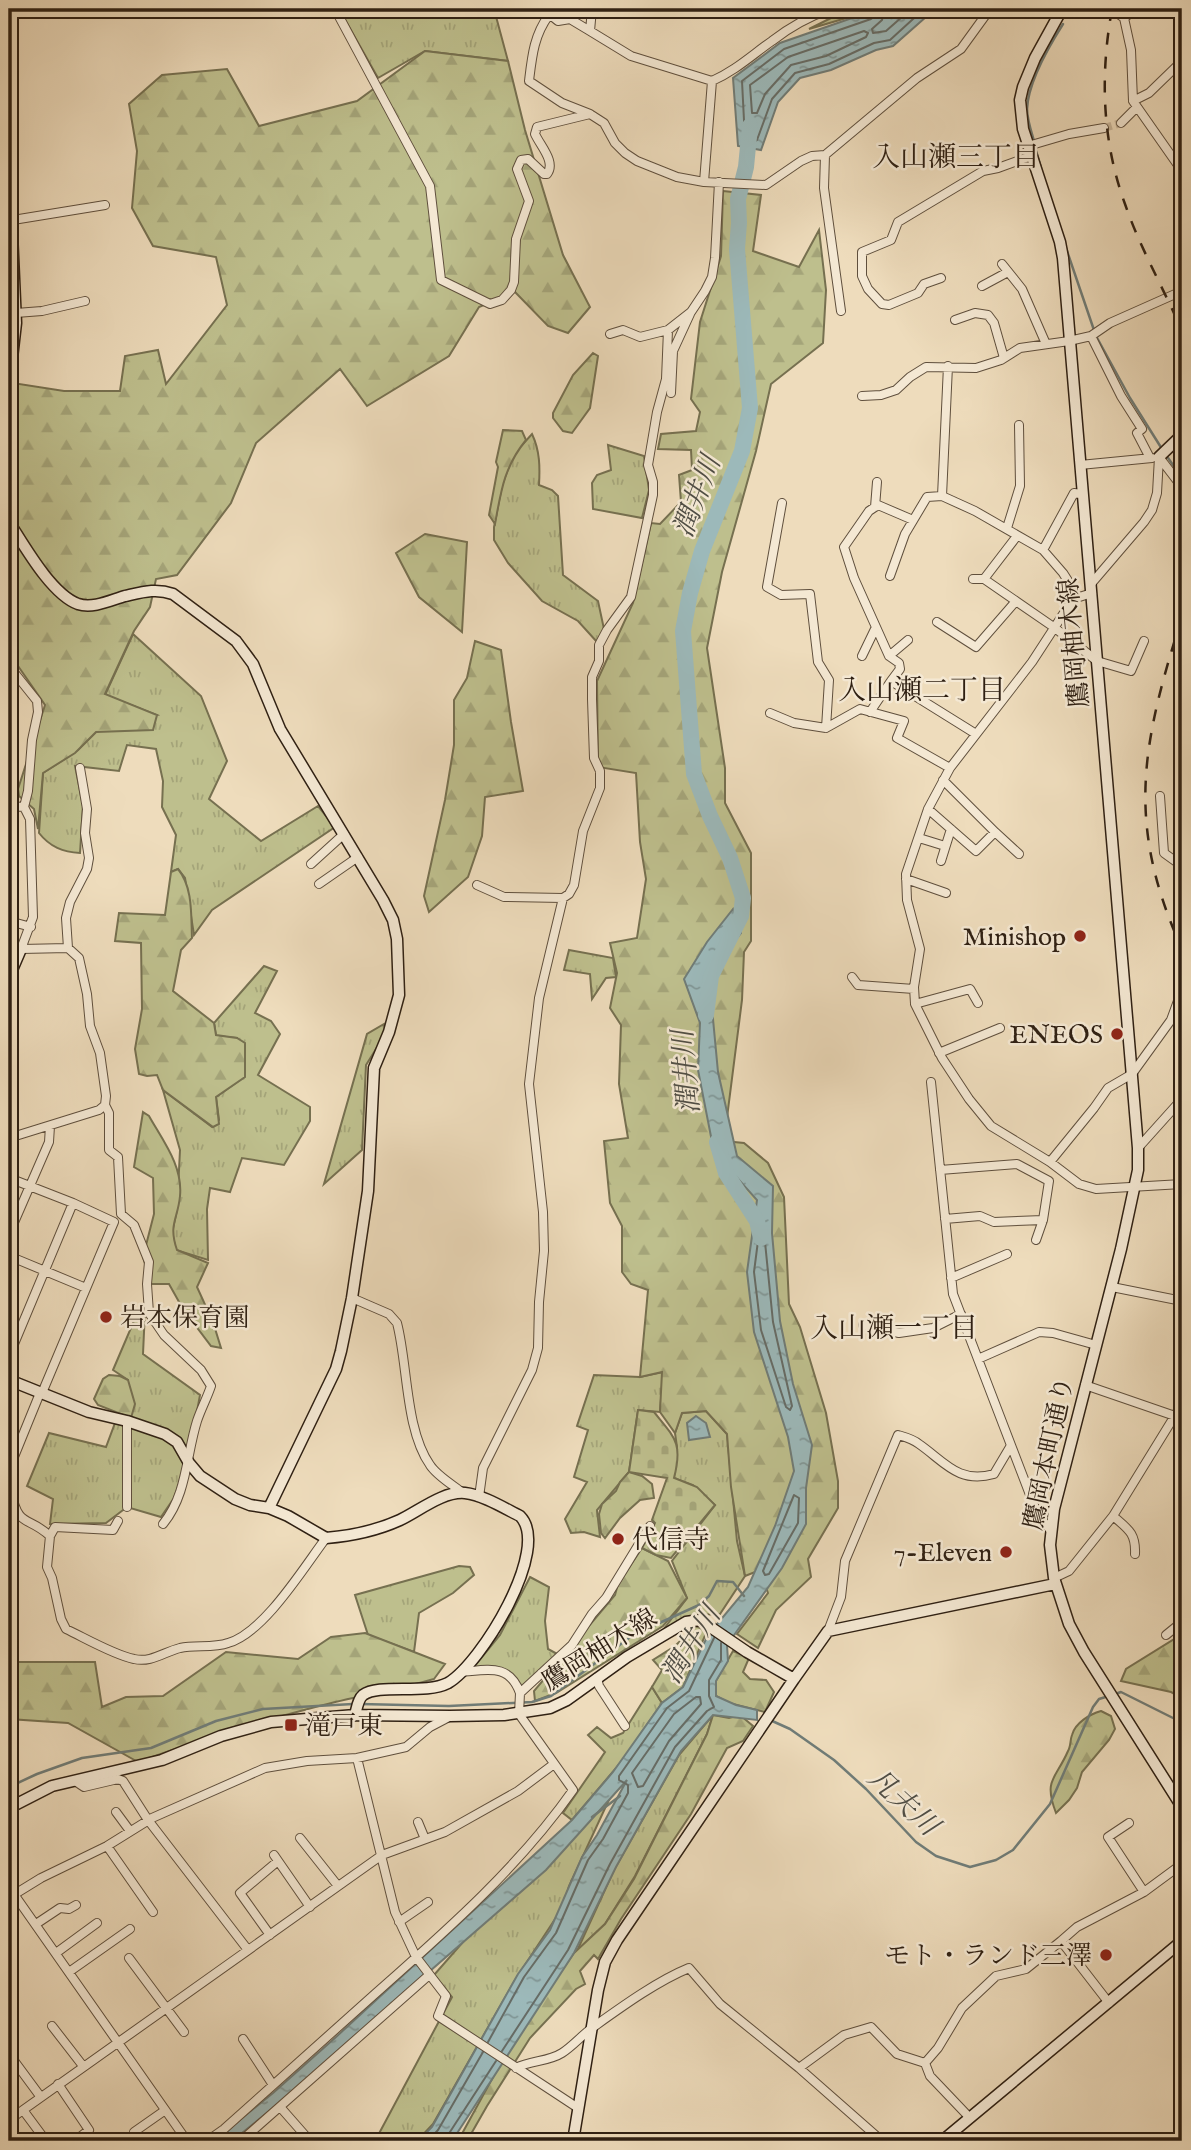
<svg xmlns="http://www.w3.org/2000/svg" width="1191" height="2150" viewBox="0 0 1191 2150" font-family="'IM FELL English','Noto Serif JP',serif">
<defs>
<pattern id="grass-tufts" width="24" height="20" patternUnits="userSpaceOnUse" patternTransform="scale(1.75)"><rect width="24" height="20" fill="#bebf8d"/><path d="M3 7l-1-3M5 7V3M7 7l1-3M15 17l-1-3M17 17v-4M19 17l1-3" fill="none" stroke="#a4a479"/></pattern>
<pattern id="forest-firs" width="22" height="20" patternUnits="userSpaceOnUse" patternTransform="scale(1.75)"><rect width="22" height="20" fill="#bebf8d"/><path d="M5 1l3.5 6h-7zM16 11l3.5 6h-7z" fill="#a4a479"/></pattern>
<pattern id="cemetery-stones" width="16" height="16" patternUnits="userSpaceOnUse" patternTransform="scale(1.75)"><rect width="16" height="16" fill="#bebf8d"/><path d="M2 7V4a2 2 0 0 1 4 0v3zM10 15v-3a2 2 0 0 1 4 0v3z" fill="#a4a479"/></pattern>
<pattern id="water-ripples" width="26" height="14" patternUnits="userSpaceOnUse" patternTransform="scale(1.75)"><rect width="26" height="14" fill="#9cb9ba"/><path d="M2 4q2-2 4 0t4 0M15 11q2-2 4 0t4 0" fill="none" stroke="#809696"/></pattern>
</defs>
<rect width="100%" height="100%" fill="#eedcbc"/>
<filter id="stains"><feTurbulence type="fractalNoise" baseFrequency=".00286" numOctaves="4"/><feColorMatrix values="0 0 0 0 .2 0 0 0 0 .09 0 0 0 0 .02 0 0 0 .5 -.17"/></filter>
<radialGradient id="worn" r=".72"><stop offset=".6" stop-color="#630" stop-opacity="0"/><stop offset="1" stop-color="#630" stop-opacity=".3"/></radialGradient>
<path fill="url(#grass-tufts)" stroke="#767050" stroke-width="2" d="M339 9H494L508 61 425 51 378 78Z
M849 9H877L809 29Z
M532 434C540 451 540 467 539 485L552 490 558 496 563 575 598 601 604 629 597 642 578 621 542 601 508 563 494 540V527L502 486 513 455Z
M608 445 644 456 649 490 642 518 593 509 592 483 597 475 611 470Z
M133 634 201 696 227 761 209 799 261 841 318 806 335 827 212 910 194 935 185 878 178 869 171 872 176 835 162 807 163 781 156 749 127 745 119 771 75 766 83 806 80 853C63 852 50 847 39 833L43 773 78 750 96 732 157 715 105 695Z
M569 950 613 958 616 977 606 978 592 999 590 974 564 970Z
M264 966 277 971 255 1013 271 1021 280 1034 258 1075 310 1107V1121L284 1165 242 1158 230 1192 210 1188 207 1209 208 1260 176 1250 172 1233 177 1210 180 1150 163 1090 212 1127 219 1120 216 1097 244 1077 237 1038 216 1036 214 1023Z
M384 1024 386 1033 366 1065 362 1150 324 1184 367 1034Z
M139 1309 145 1310 143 1354 200 1395 189 1455 174 1498 161 1517 127 1507 106 1523 50 1524 53 1499 27 1486 49 1433 106 1447 115 1423H127L128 1380 113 1370Z
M663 1372 660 1412 638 1410 629 1472 597 1510 600 1537 584 1532 571 1533 565 1519 587 1482 574 1477 588 1430 577 1426 594 1375 640 1377Z
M706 1411 727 1434 737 1541 745 1576 720 1614 695 1615 663 1630 687 1598 672 1561 715 1505 693 1485 674 1478 677 1447 675 1433 682 1413Z
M459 1566 470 1567 474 1575 453 1593 419 1613 414 1652 368 1635 355 1595Z
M530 1577 549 1587 545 1621 548 1649 561 1656 524 1690C505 1666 503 1666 473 1668L500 1635Z
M652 1687 662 1703 622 1761 572 1820 563 1813 605 1752 588 1735 597 1727 611 1738 623 1733Z
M713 1715 707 1734 635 1876 605 1924 577 1951 614 1870 679 1755Z
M613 1791 569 1886 563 1907 515 1980 433 2124 417 2141H375L452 1997 434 1975 477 1926Z"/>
<path fill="url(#forest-firs)" stroke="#767050" stroke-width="2" d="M425 51 508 61 525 130 563 255 590 307 568 333 548 326 515 292 479 307 449 356 367 406 340 369 256 443 231 503 177 575 156 579 150 607 134 631 105 694 157 715 153 730 96 732 75 753 43 773 38 829 34 809 19 796 18 789 45 705 9 653V388L13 383 64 391H120L125 356 158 350 166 384 227 305 216 257 153 246 132 208 137 151 129 104 162 75 227 69 259 126 357 101Z
M723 191 761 195 753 251 799 267 819 230 826 290 823 343 771 384 756 451 722 572 707 648 725 768V803L751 853V941L744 952 742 1000 724 1141 744 1143 768 1163 784 1197 789 1304 800 1327 826 1413 838 1481V1508L808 1559 811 1577 776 1610 758 1648 737 1634 768 1593 760 1570 745 1576 731 1487 727 1434 706 1411 682 1413 675 1433 660 1412 662 1372 640 1377 648 1290 631 1284 622 1272V1226L610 1203 604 1141 628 1138 619 1084 621 1025 610 1008 617 973 610 943 637 938 646 879 640 842 636 773 598 767 597 681 633 603 651 523 660 524 681 502 679 475 692 470 691 450 658 449 661 434 696 431 700 412 691 399 700 322 721 256Z
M593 353 598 356 590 408 572 433 563 431 553 418V413L573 375Z
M503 430 522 431 526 440C504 467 501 491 495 524L489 515 498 467 496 462Z
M425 534 467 542 462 632 419 597 396 553Z
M475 641 501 650 511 722 523 791 485 797 482 836 468 877 429 912 424 896 445 800 454 745V700L467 678Z
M178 869C193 887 191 915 192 938L181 950 173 991 214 1023 216 1035 237 1038 245 1043V1077L216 1097 219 1124 213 1127 163 1090 157 1075 147 1076 139 1074 135 1049 142 1009 141 943 115 941 119 913 165 915 171 872Z
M143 1112 149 1116C163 1141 183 1166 180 1196 178 1219 168 1224 177 1250L208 1263 197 1287 213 1322 221 1348 211 1346 183 1309 169 1284H151L143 1257 154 1214 153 1178 134 1167Z
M109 1375 120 1376 128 1380 135 1404 131 1418 98 1405 94 1399 103 1379Z
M629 1472 642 1476 652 1484 654 1498 640 1500 620 1518 605 1538 601 1533 599 1514 602 1504 616 1491 620 1482Z
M642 1548 668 1561 687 1598 663 1626 556 1693 535 1701 534 1691 615 1595 618 1584Z
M696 1626 707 1631 683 1687 662 1703 652 1687 662 1670 653 1660 675 1646Z
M365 1633 445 1664 434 1679C396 1690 357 1696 319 1706 258 1722 198 1740 138 1762L68 1723 9 1719V1662H95L102 1707 126 1697 163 1696 226 1652 298 1659 331 1637Z
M1182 1636V1698L1171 1692 1121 1681 1126 1669 1176 1638Z
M733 1651 749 1658 743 1672 750 1679 766 1680 774 1692 765 1712 729 1703 716 1696 714 1684Z
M1101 1711 1111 1716 1115 1729 1109 1740 1082 1772 1077 1788 1069 1800 1056 1813C1043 1779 1056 1779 1068 1751 1071 1746 1070 1740 1072 1735 1075 1723 1090 1714 1101 1711Z
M713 1715 729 1718 740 1715 753 1726 743 1741 727 1748 691 1814 621 1919 598 1959 594 1955 580 1971 585 1984 576 1989 530 2038 487 2106 467 2141H458L515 2037 574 1953 605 1924 634 1879 707 1734Z"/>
<path fill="url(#cemetery-stones)" stroke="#767050" stroke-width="2" d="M638 1410 654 1412C675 1438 683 1443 674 1478L697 1487 715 1505 671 1558 656 1555 642 1548 655 1523 652 1520 667 1478 629 1472Z"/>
<path fill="url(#water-ripples)" stroke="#707c77" stroke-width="2" d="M878 9H935L893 46 876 50 831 70 800 78 778 102 761 150 738 146 733 78 780 43Z
M733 909 741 933 705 978 713 1019 718 1072 737 1156 773 1186 772 1233 780 1321 793 1384 812 1445 806 1488V1524L782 1568 727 1645 728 1661 716 1681V1696L736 1705 757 1710V1720L713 1715 681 1751 616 1867 574 1953 452 2141H418L432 2127 518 1974 550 1930 582 1857 597 1835 627 1780 546 1870 376 2018 349 2047 232 2141H214L273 2093 336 2037 572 1820 613 1772 662 1703 683 1687 708 1635 748 1587 775 1526 794 1471 788 1437 754 1332 747 1272 757 1200 714 1152 698 1070 700 1023 684 979 707 942Z
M696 1416 706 1423 710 1437 689 1440 687 1423Z"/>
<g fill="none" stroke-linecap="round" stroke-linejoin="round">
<path stroke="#666c66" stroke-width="2" d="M877 9 876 15 871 19 784 49 742 81 745 140 754 142 757 140 772 99 795 73 829 64 874 43 890 40 924 9
M885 9 882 20 872 29 873 33 886 31 911 9
M864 31 868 33 866 37 826 56 791 65 765 94 757 113H752L750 85 788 57Z
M761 1239 765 1242 773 1322 792 1406 790 1410 786 1407 761 1330 754 1272 758 1241Z
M794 1495 799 1498 798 1523 769 1574 765 1575 763 1571Z
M696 1697H700L701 1704 669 1741 643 1786 638 1787 632 1773 674 1714Z
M488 2042 524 1977 556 1933 588 1860 603 1839 628 1793V1785L619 1780V1776L667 1708 689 1691 714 1638
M502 2051 568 1950 610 1864 675 1747 707 1711 714 1707 709 1696V1680L721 1660V1643
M428 2141 438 2130 483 2052
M447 2141 448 2135 496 2061"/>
<path stroke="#707c77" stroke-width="2.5" d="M1034 141C1031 131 1027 119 1027 109 1028 82 1049 46 1063 24
M1035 147 1041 168
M1066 248 1096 336 1130 398 1162 449
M1166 455 1182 478
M1115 1694 1121 1692 1173 1718 1182 1717
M360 1704 449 1706 532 1702 551 1696 633 1635 699 1605 709 1596 717 1581 733 1582 744 1596
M770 1720 790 1729 834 1760 866 1789 916 1842 936 1856 970 1867 996 1860 1013 1850 1050 1804 1093 1707 1099 1699 1109 1696
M9 1787 37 1774 82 1758 151 1748 216 1721 263 1709 353 1704
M592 1817 620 1796"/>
<path stroke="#9cb9ba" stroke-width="16" d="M706 1015 711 976 741 916 743 898 730 858 710 816 694 774 683 631 690 593 702 551 742 451 750 408 737 249 739 223 738 199 746 167 750 126
M717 1142 726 1173 757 1221 761 1238"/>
<path stroke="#c8b69a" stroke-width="8" stroke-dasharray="8 4" stroke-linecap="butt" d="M1104 128 1121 123"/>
<defs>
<path id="street" d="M335 9 430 186 441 280 490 304 502 300 511 290 514 282 516 239 529 201 517 169 521 160 528 159 544 174H547C556 162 541 147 535 134L537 127 590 114 604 123 615 143 625 153 637 161 677 177 704 182 766 185 801 161 812 156 825 155 917 78 961 49 990 9
M543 9 558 21 570 19 590 31
M592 9 590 31 631 56 712 81 704 182
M1111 9 1124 18
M1136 9 1124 18 1131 50 1133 101 1182 171
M549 15C534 35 532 56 529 81L562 103 590 114
M712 81C735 71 752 55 772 41 790 27 810 16 831 9
M1133 101 1149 93 1182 61
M1121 123 1137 107
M1028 146 1069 134 1104 128
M825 155 824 188 841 311
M13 220 105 205
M1002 264 1022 289 1046 344
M941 278 924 284 918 293 889 305 882 304 868 289 862 276V252L891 240 898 222 983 171 998 168 1031 156
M982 286 1008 272
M16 313 42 311 85 301
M955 320 975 313 988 315 994 323 1004 358
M610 334 623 330 640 337 668 330 691 312 705 291 712 277 715 258 719 182
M1091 336 1121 396 1142 429 1137 433 1150 458
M948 366 942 496 975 511 1043 550 1063 573 1070 584 1073 599
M671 393 673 351 690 314
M862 396 881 395 896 390 910 377 926 367 976 368 1001 360 1020 348 1069 341 1091 336 1110 323 1182 291
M1159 457 1182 487
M1080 465 1152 458
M875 507 877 482
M913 520 878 505 869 511 844 547 854 578 889 656 899 663 900 669 891 681 976 734
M1007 528 1020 486 1019 425
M1043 550 1074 493 1083 494
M890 576 905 534 927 497 942 496
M973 579H984L1055 628 1097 661 1131 671 1144 641
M984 579 1017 536
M1091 584 1144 522 1152 510 1157 493 1159 457
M1092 593 1073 599 1032 662 950 768 928 809 906 874 907 900 920 949 914 987 915 1004 942 1058 969 1099 991 1126 1050 1162 1079 1184 1096 1189 1182 1184
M937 622 976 647 1016 601
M862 656 876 627
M889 656 908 640
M9 666 37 701 38 712 32 740 28 791 24 807
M1178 709 1182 710
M870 712 891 681
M770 713 794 723 826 728 829 680 818 662 810 594 781 595 767 587 782 503
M826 728 860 709 904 721 897 738 950 768
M943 780 995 832
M1160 796 1164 853 1182 866
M9 806 24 807 30 819 33 917 21 949 68 948 79 958 87 994 90 1026 100 1053 106 1096 105 1105 99 1110 9 1138
M928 809 976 851 995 832 1019 854
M919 838 945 846
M941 861 951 829
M311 864 344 834
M906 879 946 893
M319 884 358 857
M477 885 504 897 563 898 569 894 574 885 583 831 600 788V771L594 758 592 699V677L599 661V645L607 630 631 597 653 495V482L648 465 657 412 666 379 668 330
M9 921 31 927
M68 948 66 918 70 902 87 869 89 858 85 833 87 809 80 768
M852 977 858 985 914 989
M915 1004 970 989 978 1003
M939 1053 1000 1028
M931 1082 953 1294 1037 1513 1051 1531
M105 1105 109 1113V1150L118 1157 121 1214 134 1225 149 1262 147 1284 149 1313 164 1335 201 1370 211 1386C207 1398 201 1409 197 1421 186 1456 187 1495 163 1524
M1138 1148 1182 1099
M1050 1162 1094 1108 1108 1088 1132 1074 1171 1020 1182 990
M940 1170 1017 1164 1049 1181 1043 1220 994 1222 980 1216 945 1219
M9 1178 73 1203 114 1222 42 1393
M9 1234 49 1142 50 1126
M1036 1240 1043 1220
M9 1256 86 1288
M951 1278 1007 1254
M1112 1287 1182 1301
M352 1298 389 1314 397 1323C408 1365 405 1429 430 1465 437 1476 453 1485 463 1493
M863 1325 899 1333 933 1328 961 1314
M9 1356 73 1203
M978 1359 1039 1332 1053 1333 1096 1345
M1085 1385 1175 1416 1182 1420
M9 1436 20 1441
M9 1469 40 1393
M9 1490 11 1492C19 1529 27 1515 50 1536L47 1567 52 1578 61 1619 66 1629C85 1638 114 1655 134 1659 151 1663 164 1652 180 1648 196 1645 214 1648 228 1643 264 1633 304 1567 326 1538
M479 1497 483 1468 532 1370 538 1348 539 1302 544 1251 543 1212 529 1084 539 998 563 898
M127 1507V1421
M1113 1516C1128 1529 1136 1533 1135 1554
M50 1536 55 1527 113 1530 118 1521
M1054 1578 1069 1571 1113 1516 1182 1404
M828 1631 841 1597 845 1561 898 1435C905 1437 913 1439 919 1444 945 1462 958 1484 994 1474L1010 1447
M1166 1635 1182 1622
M461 1672C488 1670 509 1663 520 1693
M597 1678 599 1686 625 1726
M357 1758 395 1912 416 1957 446 1996 438 2016 578 2108
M75 1781 84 1787 118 1779 123 1781 148 1820 248 1950
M116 1812 130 1831
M418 1822 425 1839
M1129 1823 1108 1837 1144 1892
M300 1838 338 1886
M107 1846 153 1912
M274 1855 310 1907
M9 1887 187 2141
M15 1894 41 1878 107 1846 152 1818 265 1768 307 1761 357 1758 406 1747 430 1727 449 1717
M399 1922 428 1902
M36 1924 60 1908 69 1909 76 1905
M270 1935 240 1893 278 1861
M1061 1941 1077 1927 1144 1892 1182 1864
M56 1953 97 1923
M129 1958 184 2032
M69 1972 130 1929
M52 2026 83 2066
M243 2039 273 2085
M9 2054 40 2096
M925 2063 938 2048 962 2008 996 1976 1026 1969 1061 1941 1109 2003
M516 2068C531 2060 548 2062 562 2053 573 2046 581 2036 592 2028 620 2008 657 1981 689 1968L720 2004 799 2068 882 2141
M799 2068 844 2035 871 2027 897 2054 925 2063 930 2076 970 2118
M58 2084 89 2130 75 2141
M281 2108 310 2141
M23 2110 46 2141
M9 2120 382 1855 445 1832 518 1791 554 1764
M134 2132 164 2111
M207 2141 224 2129C275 2084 325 2038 376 1993 446 1931 519 1867 573 1790L519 1714 520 1693 572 1645 592 1614 606 1598 650 1526
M241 2141 428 1976"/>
<path id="secondary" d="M1062 9 1035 58 1023 87 1020 100 1023 129 1060 242 1063 258 1138 1148V1170L1121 1249 1054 1509 1050 1545 1054 1578 1069 1624 1084 1652 1182 1807
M9 166 16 323 12 358 9 368
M1159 457 1182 435
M9 522C24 545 51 594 78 604 93 609 111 600 125 596 143 592 156 588 173 594L236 641 253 664 280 729 383 900 393 920 397 939 399 995 389 1032 374 1068 368 1191 352 1298 341 1351 336 1369 269 1508
M9 977 21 949
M9 1380 89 1412 127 1421 165 1434 177 1442 189 1463 200 1476 235 1499 250 1505 269 1508 288 1516 326 1538C350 1536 378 1530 400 1520 419 1511 443 1491 465 1493 483 1495 504 1508 520 1516 552 1548 481 1664 448 1683 425 1695 379 1683 363 1695 358 1699 357 1708 355 1715
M9 1808 52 1786 162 1760 221 1736 271 1722 355 1715 450 1716 504 1715 550 1708 567 1700 627 1657 686 1622 700 1620 747 1652 794 1679 828 1631 1055 1584
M573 2141 598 1990 605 1962 617 1940 794 1679
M942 2141 1182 1941"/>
</defs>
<use href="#street" stroke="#5f4f3d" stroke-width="10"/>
<use href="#secondary" stroke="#2f2013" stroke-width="13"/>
<use href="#street" stroke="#f4e8d3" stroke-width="8"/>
<use href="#secondary" stroke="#f4e8d3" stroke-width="10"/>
<path stroke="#2f2013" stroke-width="2.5" stroke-dasharray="12 12" stroke-linecap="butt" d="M1112 9C1100 75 1102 141 1125 204 1140 248 1164 289 1182 331
M1182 617C1142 744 1125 823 1182 949"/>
</g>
<g fill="#8f2418" stroke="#f4e8d3" stroke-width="2.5">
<circle cx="1080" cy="936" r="7"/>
<circle cx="1117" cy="1034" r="7"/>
<circle cx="106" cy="1317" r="7"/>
<circle cx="618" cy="1539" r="7"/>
<circle cx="1006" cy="1552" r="7"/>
<rect x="284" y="1718" width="14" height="14" rx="3.5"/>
<circle cx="1106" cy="1955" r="7"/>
</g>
<g text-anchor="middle" stroke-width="5" stroke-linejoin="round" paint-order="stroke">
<g font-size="26" fill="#2f2013" stroke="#f4e8d3">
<text transform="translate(1073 643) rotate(-95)" y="9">鷹岡柚木線</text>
<text transform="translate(1048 1453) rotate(-78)" y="9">鷹岡本町通り</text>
<text transform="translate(599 1649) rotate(-32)" y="9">鷹岡柚木線</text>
</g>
<g font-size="26" fill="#2f2013" stroke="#f4e8d3" text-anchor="end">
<text x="1066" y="945">Minishop</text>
<text x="1103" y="1043">ENEOS</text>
<text x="120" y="1326" text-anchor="start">岩本保育園</text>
<text x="632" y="1548" text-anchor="start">代信寺</text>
<text x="992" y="1561">7-Eleven</text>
<text x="305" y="1734" text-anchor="start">滝戸東</text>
<text x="1092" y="1964">モト・ランド三澤</text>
</g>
<g font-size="28" fill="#2f2013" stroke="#f4e8d3">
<text x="956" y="166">入山瀬三丁目</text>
<text x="922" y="699">入山瀬二丁目</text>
<text x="894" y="1337">入山瀬一丁目</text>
</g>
<g font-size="28" font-style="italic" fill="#504e45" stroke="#f4e8d3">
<text transform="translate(696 496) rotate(-69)" y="10">潤井川</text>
<text transform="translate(685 1072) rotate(-95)" y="10">潤井川</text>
<text transform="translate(690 1644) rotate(-58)" y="10">潤井川</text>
<text transform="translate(904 1801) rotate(43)" y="10">凡夫川</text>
</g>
</g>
<rect width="1191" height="2150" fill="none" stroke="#eedcbc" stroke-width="35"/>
<rect x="10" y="10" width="1170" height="2129" fill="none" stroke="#2f2013" stroke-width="3.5"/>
<rect x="18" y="18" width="1156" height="2115" fill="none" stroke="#2f2013" stroke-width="2"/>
<rect width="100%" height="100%" filter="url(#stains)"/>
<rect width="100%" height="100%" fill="url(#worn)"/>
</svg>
